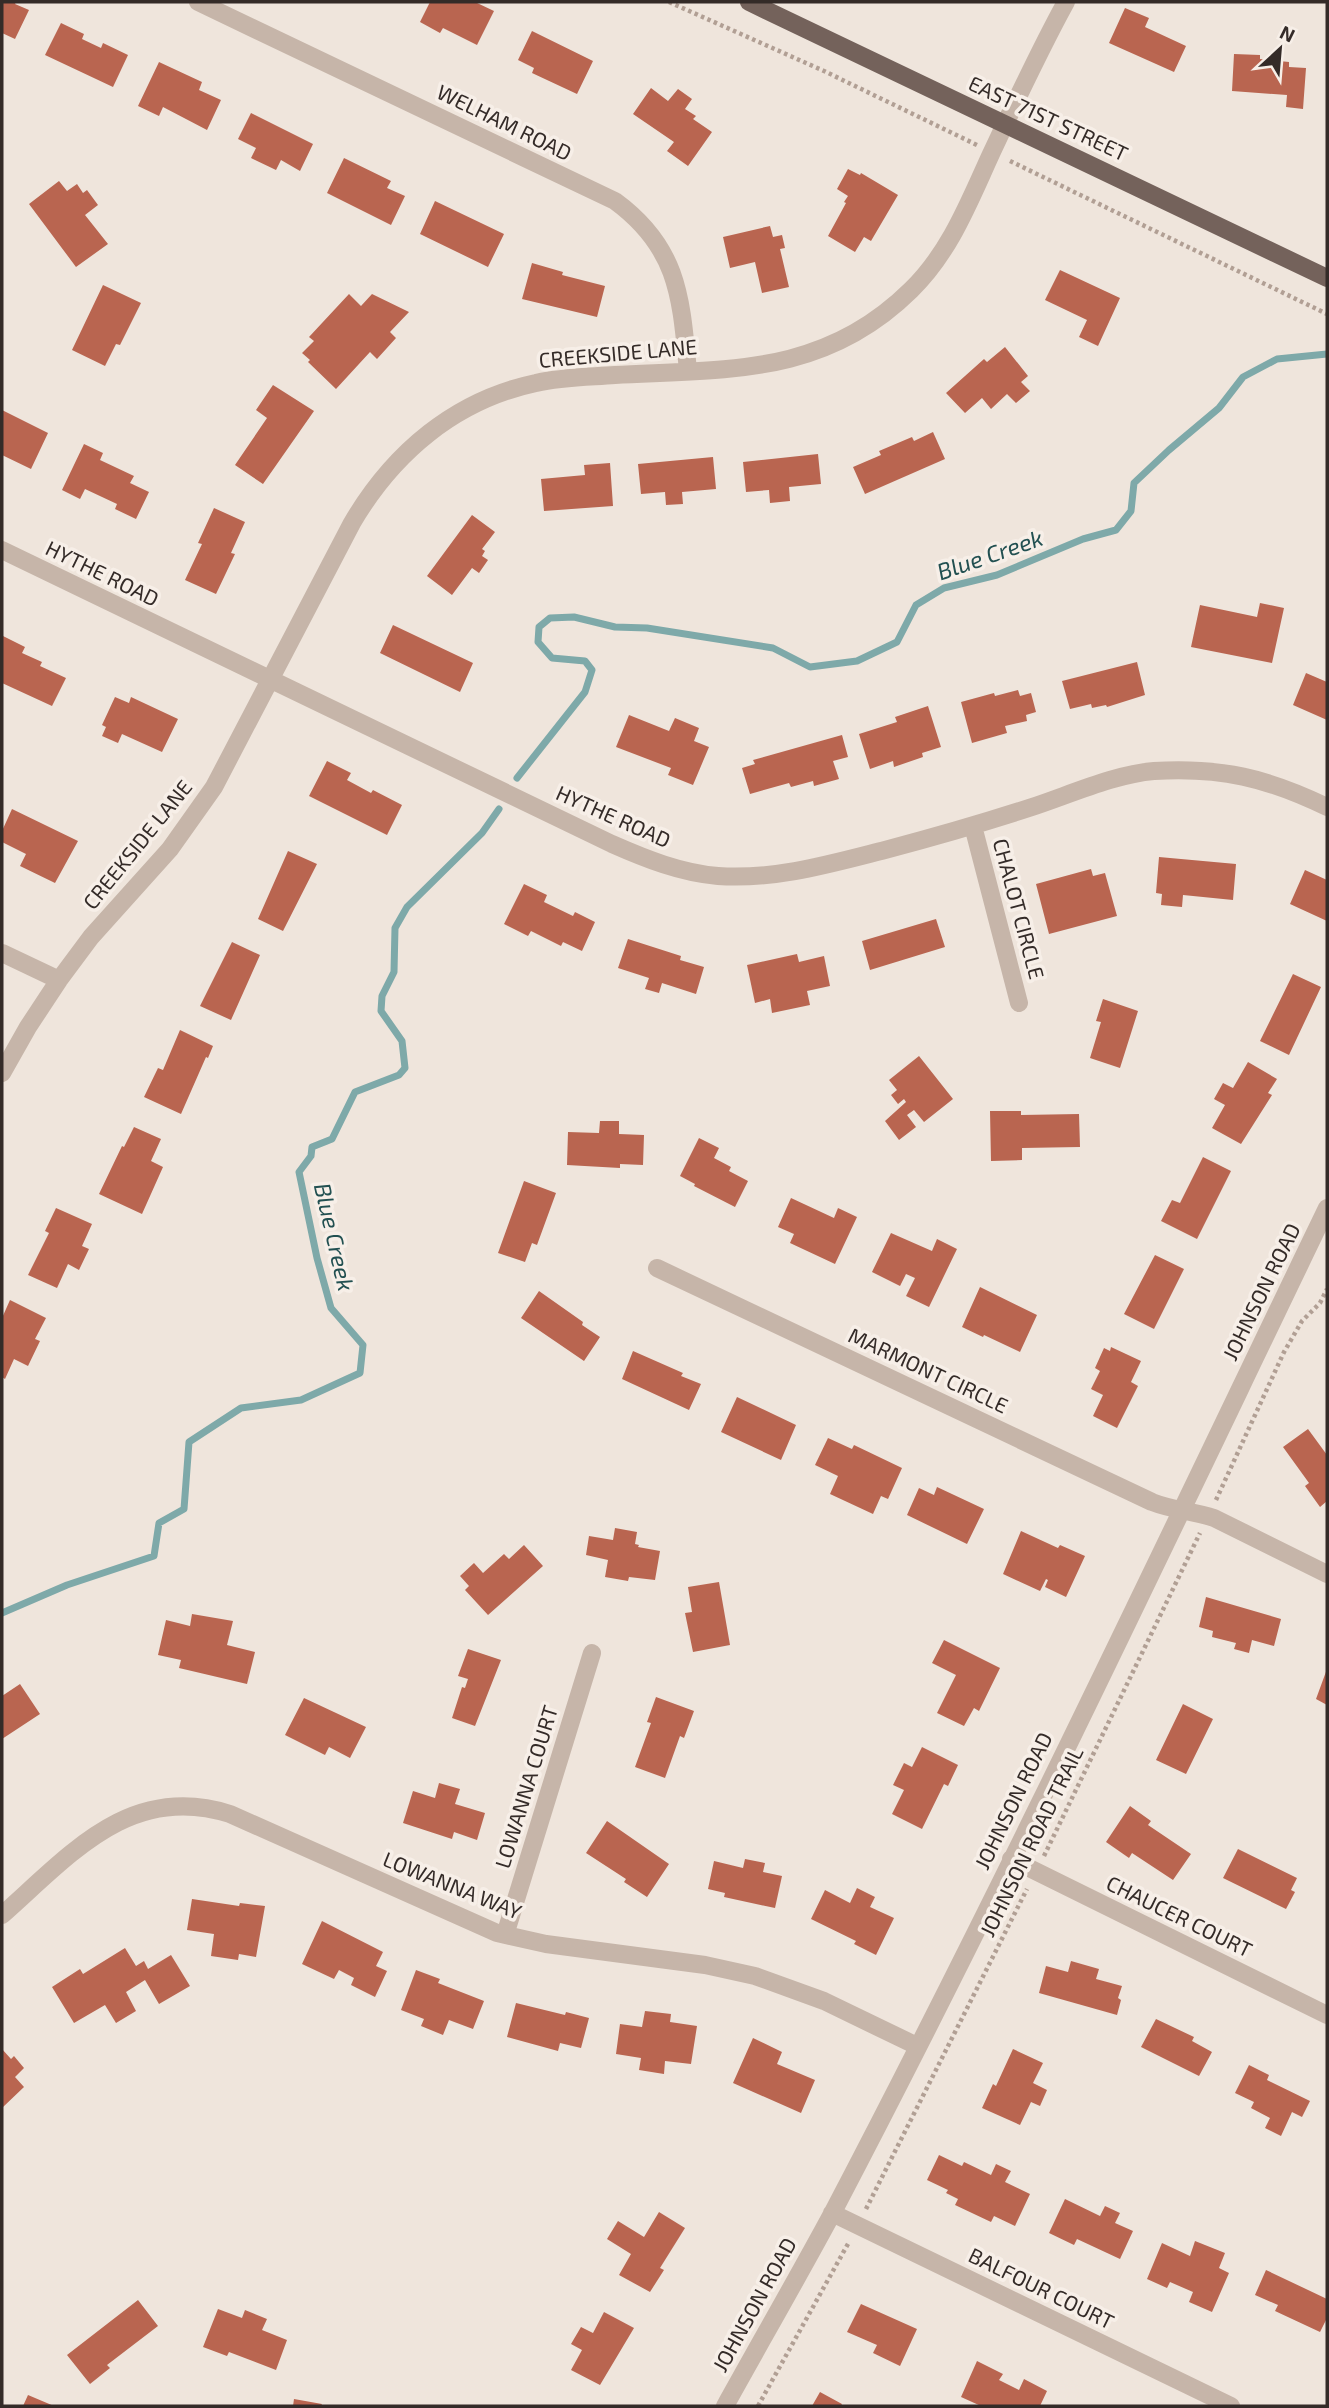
<svg xmlns="http://www.w3.org/2000/svg" width="1329" height="2408" viewBox="0 0 1329 2408" font-family="'Exo 2',sans-serif">
<rect width="100%" height="100%" fill="#efe5dc"/>
<g fill="none" stroke-linecap="round" stroke-linejoin="round">
<path stroke="#7ea9a9" stroke-width="7" d="M517 778 585 692 592 670 585 661 552 658 538 642 539 627 550 618 574 617 615 627 647 628 773 648 810 667 857 661 897 642 916 605 944 588 997 575 1083 539 1116 530 1131 511 1134 483 1169 450 1219 408 1243 377 1277 359 1327 354
M2 1613 67 1585 154 1556 159 1523 184 1509 189 1442 241 1408 301 1400 360 1373 363 1345 331 1308 317 1258 299 1172 311 1156 312 1147 332 1139 355 1092 399 1075 405 1068 402 1041 381 1011 382 996 394 972 395 928 407 907 482 833 499 809"/>
</g>
<path fill="#b96550" d="M2 2H16L15 4 29 10 15 39 2 33Z
M430 2H475L494 11 477 45 443 28 440 33 420 22Z
M1125 8 1149 18 1145 27 1186 46 1174 72 1109 43Z
M61 23 84 34 82 39 101 48 103 43 128 55 113 87 45 55Z
M532 31 593 61 577 94 532 73 534 68 518 60Z
M1234 54 1260 55V59L1289 62V67L1306 68 1303 109 1286 107 1287 95 1232 91Z
M159 62 202 82 199 90 221 100 207 130 163 107 159 116 138 106Z
M651 88 668 101 678 89 692 99 685 109 696 116 693 119 712 132 688 166 667 151 674 142 633 114Z
M251 113 313 144 300 171 281 160 276 170 251 158 256 148 238 139Z
M344 158 391 181 387 188 405 196 391 225 327 193Z
M848 169 860 175 861 173 898 195 871 241 864 237 855 252 828 236 846 203 844 202 848 196 837 189Z
M59 181 67 191 77 184 83 193 87 190 98 205 85 215 108 244 76 267 29 204Z
M435 201 504 234 488 267 420 234Z
M770 226 773 237 782 235 785 248 780 249 789 287 762 293 755 262 730 268 723 237Z
M532 263 563 272 562 275 605 286 597 317 522 299Z
M1060 270 1120 298 1098 346 1079 337 1087 320 1045 300Z
M103 285 141 303 120 345 116 344 105 366 72 350Z
M349 294 361 306 372 294 409 312 390 332 396 338 377 359 370 352 336 389 308 362 310 360 302 353 314 341 309 337Z
M1005 347 1028 376 1021 382 1030 391 1016 403 1007 394 991 409 982 398 965 413 946 393 984 359 987 362Z
M273 385 314 411 263 484 235 465 267 418 256 410Z
M2 410 48 433 31 469 2 455Z
M933 432 945 459 865 494 853 467 881 455 879 451 912 437 914 441Z
M84 444 103 453 100 460 134 476 130 483 149 492 136 519 115 509 117 504 85 489 80 499 62 490Z
M818 454 821 484 789 487 790 501 770 503 769 490 746 492 743 462Z
M713 457 716 489 682 492 683 504 666 505 665 492 641 494 638 464Z
M610 463 613 506 544 511 541 479 585 475 584 465Z
M214 508 245 522 231 553 235 554 216 594 185 580 202 544 198 543Z
M472 515 495 532 482 549 485 551 482 556 488 560 479 573 472 568 452 595 427 576Z
M1260 603 1284 608 1272 663 1191 647 1200 605 1257 617Z
M393 625 473 663 460 692 380 653Z
M3 636 25 647 22 653 42 662 40 666 66 678 52 706 2 683Z
M1137 662 1145 695 1107 707 1106 705 1092 708 1091 704 1070 709 1062 681Z
M1306 673 1327 682V720L1293 705Z
M1018 690 1020 696 1031 693 1036 712 1026 715 1027 721 1005 726 1007 733 972 743 961 702 994 693 995 696Z
M115 697 129 703 131 697 178 719 162 752 122 734 118 743 102 736 106 727 102 725Z
M928 706 941 747 922 753 923 757 894 767 893 761 870 769 859 734 897 722 895 717Z
M629 715 669 731 675 718 699 728 694 741 709 747 693 785 668 775 671 768 616 747Z
M842 735 848 757 833 761 839 779 814 786 813 781 791 787 789 783 750 794 742 768 755 764 753 760Z
M327 761 351 773 347 780 371 793 373 790 402 805 387 835 309 796Z
M12 809 78 841 55 883 20 866 26 854 2 842V831Z
M288 851 317 864 283 931 258 919Z
M1159 857 1236 864 1233 900 1183 895 1182 907 1161 905 1162 894 1156 893Z
M1091 869 1093 876 1105 873 1117 916 1049 934 1036 884Z
M1305 870 1327 880V921L1290 904Z
M524 884 547 895 544 902 573 916 575 912 595 922 582 951 563 942 561 946 531 931 528 936 504 924Z
M936 919 945 947 870 970 862 941Z
M628 939 681 956 680 960 704 967 696 994 662 983 659 993 645 989 649 978 618 968Z
M232 942 260 955 231 1020 200 1006Z
M797 954 799 962 824 956 830 986 807 991 810 1005 772 1013 770 999 755 1003 747 965Z
M1293 974 1321 987 1289 1055 1260 1041Z
M1103 999 1138 1011 1120 1068 1090 1058 1101 1022 1096 1021Z
M180 1030 213 1046 208 1058 206 1057 181 1114 144 1097 158 1068 163 1070Z
M919 1056 953 1099 924 1122 914 1110 907 1115 916 1127 899 1140 885 1121 906 1102 904 1099 898 1104 891 1095 897 1090 889 1080Z
M1248 1062 1277 1079 1268 1093 1272 1095 1241 1144 1212 1128 1225 1105 1214 1099 1223 1083 1233 1088Z
M990 1111H1021V1115L1079 1114 1080 1147 1022 1148V1160L991 1161Z
M600 1121H619V1134L644 1135 643 1165 620 1164V1168L567 1165 568 1132 599 1133Z
M134 1127 161 1139 151 1161 163 1167 142 1214 99 1194 122 1146 124 1147Z
M699 1138 719 1148 714 1158 731 1167 729 1171 748 1181 735 1207 694 1186 695 1184 680 1176Z
M1203 1157 1231 1171 1197 1239 1161 1221 1172 1200 1180 1203Z
M524 1181 556 1193 537 1245 532 1243 525 1262 498 1253Z
M791 1198 834 1218 838 1208 857 1217 835 1264 790 1243 794 1234 778 1227Z
M56 1208 92 1224 82 1246 89 1249 79 1270 68 1264 57 1288 28 1275 49 1233 45 1231Z
M891 1233 932 1251 937 1239 957 1249 929 1307 906 1296 915 1278 906 1274 900 1286 872 1272Z
M1155 1255 1184 1269 1154 1329 1124 1314Z
M980 1287 1037 1315 1020 1352 984 1335 983 1337 962 1327Z
M539 1291 583 1322 582 1325 600 1337 584 1361 521 1318Z
M10 1300 46 1318 35 1339 40 1341 28 1366 14 1359 5 1379 2 1377V1318Z
M1111 1347 1141 1361 1131 1382 1138 1386 1117 1428 1093 1416 1103 1395 1091 1389 1100 1371 1095 1368 1104 1348 1110 1351Z
M633 1351 683 1373 681 1376 701 1384 689 1410 622 1379Z
M737 1397 796 1425 781 1460 721 1432Z
M1308 1429 1327 1455V1501L1320 1507 1305 1486 1309 1483 1283 1447Z
M828 1438 852 1449 854 1445 902 1468 888 1499 881 1496 873 1514 830 1494 838 1476 815 1465Z
M937 1487 984 1509 967 1544 907 1515 919 1488 934 1495Z
M615 1528 637 1532 635 1544 639 1545 638 1547 660 1551 655 1580 629 1577 628 1581 605 1577 608 1560 586 1555 589 1536 613 1540Z
M1021 1531 1058 1548 1060 1545 1085 1556 1066 1597 1045 1587 1048 1580 1046 1579 1040 1591 1003 1574Z
M524 1545 543 1566 488 1615 465 1590 469 1586 460 1576 474 1563 483 1573 504 1554 509 1559Z
M719 1582 730 1645 693 1652 685 1613 692 1612 688 1587Z
M1206 1597 1281 1619 1274 1646 1252 1640 1249 1653 1234 1649 1236 1643 1212 1637 1213 1631 1199 1627Z
M192 1614 233 1621 227 1645 255 1652 247 1684 179 1668 181 1660 158 1655 166 1620 190 1626Z
M944 1640 1000 1668 979 1711 974 1708 964 1726 937 1713 956 1675 932 1663Z
M468 1649 501 1660 475 1726 452 1718 462 1687 465 1688 468 1679 458 1676Z
M1327 1669V1705L1316 1699Z
M20 1684 40 1714 2 1739V1696Z
M656 1697 694 1711 684 1738 680 1736 665 1778 635 1767 651 1723 647 1722Z
M304 1698 366 1727 350 1758 329 1747 325 1755 285 1735Z
M1183 1704 1213 1719 1186 1774 1156 1760Z
M922 1747 958 1765 948 1786 944 1784 922 1829 892 1814 904 1790 893 1785 904 1763 912 1767Z
M439 1783 460 1789 455 1804 485 1813 477 1840 454 1832 452 1839 403 1823 413 1791 435 1798Z
M1130 1806 1151 1821 1148 1825 1191 1854 1173 1880 1132 1853 1129 1858 1106 1842Z
M607 1821 669 1864 647 1897 624 1882 626 1879 586 1853Z
M1238 1849 1297 1878 1291 1890 1295 1892 1286 1909 1223 1878Z
M745 1859 765 1863 763 1872 782 1876 775 1908 724 1897 725 1893 708 1889 714 1861 743 1868Z
M857 1888 875 1897 870 1907 894 1918 876 1955 854 1944 856 1941 811 1919 825 1890 850 1903Z
M192 1899 239 1906 240 1903 265 1906 256 1957 239 1954 238 1960 211 1956 214 1934 187 1930Z
M322 1921 383 1952 376 1966 387 1971 375 1997 351 1985 354 1978 339 1970 334 1979 302 1964Z
M125 1948 136 1966 144 1961 148 1969 171 1955 190 1986 159 2004 145 1980 126 1992 136 2011 116 2023 105 2005 74 2023 52 1987 80 1969 83 1974Z
M1071 1961 1099 1969 1096 1979 1122 1986 1118 1998 1121 2000 1117 2015 1039 1993 1046 1966 1068 1972Z
M416 1970 440 1979 438 1983 484 2001 473 2029 449 2020 443 2035 421 2026 424 2019 401 2010Z
M516 2003 565 2015 566 2012 589 2018 581 2048 560 2043 558 2051 507 2037Z
M645 2011 671 2014 670 2022 697 2026 691 2064 665 2061 664 2074 639 2070 641 2058 616 2054 620 2024 642 2027Z
M1156 2019 1194 2037 1192 2041 1212 2052 1199 2076 1141 2047Z
M753 2038 782 2052 777 2064 815 2080 801 2113 733 2083Z
M2 2049 11 2059 14 2056 24 2068 15 2077 24 2087 2 2108Z
M1013 2049 1043 2063 1033 2083 1047 2090 1040 2106 1031 2102 1020 2125 982 2108 993 2084 996 2086Z
M1249 2065 1269 2075 1267 2080 1310 2101 1302 2117 1292 2112 1281 2136 1265 2128 1270 2118 1251 2108 1254 2102 1235 2093Z
M939 2155 962 2166 964 2162 991 2175 996 2164 1011 2171 1005 2182 1030 2194 1015 2226 994 2216 991 2222 955 2205 958 2199 946 2193 948 2190 927 2180Z
M1065 2199 1100 2216 1105 2206 1120 2213 1115 2223 1133 2231 1120 2259 1077 2239 1074 2245 1049 2233Z
M659 2212 685 2228 660 2268 664 2270 650 2292 619 2275 631 2254 607 2239 618 2221 644 2237Z
M1195 2241 1225 2253 1219 2268 1229 2273 1212 2312 1189 2302 1193 2292 1170 2282 1167 2288 1147 2279 1162 2243 1190 2256Z
M1266 2270 1327 2299V2318L1320 2332 1275 2311 1278 2305 1255 2295Z
M138 2300 158 2326 107 2365 110 2368 90 2384 67 2355Z
M861 2304 917 2329 900 2366 873 2353 877 2345 847 2332Z
M218 2309 242 2318 245 2310 267 2319 262 2330 287 2340 276 2370 229 2352 227 2356 203 2347Z
M604 2312 634 2328 600 2385 571 2370 582 2350 571 2344 581 2327 593 2333Z
M977 2361 1003 2374 999 2380 1019 2390 1024 2379 1047 2391 1040 2406H981L961 2397Z
M820 2392 842 2404 841 2406H812Z
M28 2395 54 2406H23Z
M294 2399 322 2404 321 2406H293Z"/>
<g fill="none" stroke-linecap="round" stroke-linejoin="round">
<path stroke="#b19f94" stroke-width="4.5" stroke-dasharray="3.5 3.5" stroke-linecap="butt" d="M669 2 824 71 977 145
M1010 161 1327 314
M1216 1500 1284 1352 1302 1321 1320 1303 1327 1289
M1044 1856 1200 1533
M866 2209 1027 1889
M758 2406 849 2242"/>
<path stroke="#c6b5a9" stroke-width="18" d="M198 2 615 201C679 248 681 298 688 371
M2 550 612 844C646 859 681 873 718 876 775 880 830 864 885 850 934 837 983 823 1032 807 1069 795 1115 774 1154 771 1221 767 1267 778 1327 807
M973 826 1019 1003
M2 953 59 980
M2 1073 28 1027 59 980 91 937 170 849 214 787 352 523C393 453 455 400 536 383 561 377 588 377 615 375 728 369 824 376 911 290 950 252 969 202 991 154 1015 103 1039 51 1066 2
M657 1268 1152 1502C1172 1510 1193 1511 1214 1518L1327 1574
M1011 1859 1327 2015
M2 1915C70 1855 130 1782 230 1814L497 1933 546 1944 705 1965 755 1976 824 2001 917 2046
M505 1935 592 1653
M832 2213 1231 2406
M725 2406C761 2341 798 2277 833 2212 1006 1882 1165 1544 1327 1208"/>
<path stroke="#74625b" stroke-width="18" d="M749 2 1327 278"/>
</g>
<g text-anchor="middle" stroke-width="7" stroke-linejoin="round" paint-order="stroke">
<g font-size="21" fill="#342b28" stroke="#f7efe8">
<text transform="translate(1048 119) rotate(25)" y="7">EAST 71ST STREET</text>
<text transform="translate(504 123) rotate(26)" y="7">WELHAM ROAD</text>
<text transform="translate(618 354) rotate(-5)" y="7">CREEKSIDE LANE</text>
<text transform="translate(102 574) rotate(26)" y="7">HYTHE ROAD</text>
<text transform="translate(613 817) rotate(24)" y="7">HYTHE ROAD</text>
<text transform="translate(138 845) rotate(-51)" y="7">CREEKSIDE LANE</text>
<text transform="translate(1018 909) rotate(75)" y="7">CHALOT CIRCLE</text>
<text transform="translate(1262 1292) rotate(-64)" y="7">JOHNSON ROAD</text>
<text transform="translate(928 1371) rotate(25)" y="7">MARMONT CIRCLE</text>
<text transform="translate(527 1787) rotate(-73)" y="7">LOWANNA COURT</text>
<text transform="translate(1014 1801) rotate(-64)" y="7">JOHNSON ROAD</text>
<text transform="translate(1032 1842) rotate(-64)" y="7">JOHNSON ROAD TRAIL</text>
<text transform="translate(452 1886) rotate(22)" y="7">LOWANNA WAY</text>
<text transform="translate(1179 1917) rotate(26)" y="7">CHAUCER COURT</text>
<text transform="translate(1041 2289) rotate(26)" y="7">BALFOUR COURT</text>
<text transform="translate(755 2305) rotate(-61)" y="7">JOHNSON ROAD</text>
</g>
<g font-size="23" font-style="italic" fill="#225051" stroke="#f7efe8">
<text transform="translate(990 555) rotate(-19)" y="8">Blue Creek</text>
<text transform="translate(334 1237) rotate(77)" y="8">Blue Creek</text>
</g>
</g>
<rect width="1329" height="2408" fill="none" stroke="#342b28" stroke-width="7"/>
<g transform="translate(1280 49) rotate(26)" stroke="#f7efe8" stroke-width="5" paint-order="stroke">
<path d="M0-5L12 26L0 18L-12 26Z" fill="#342b28"/>
<text y="-10" font-size="19" font-weight="bold" text-anchor="middle" fill="#342b28">N</text>
</g>
</svg>
